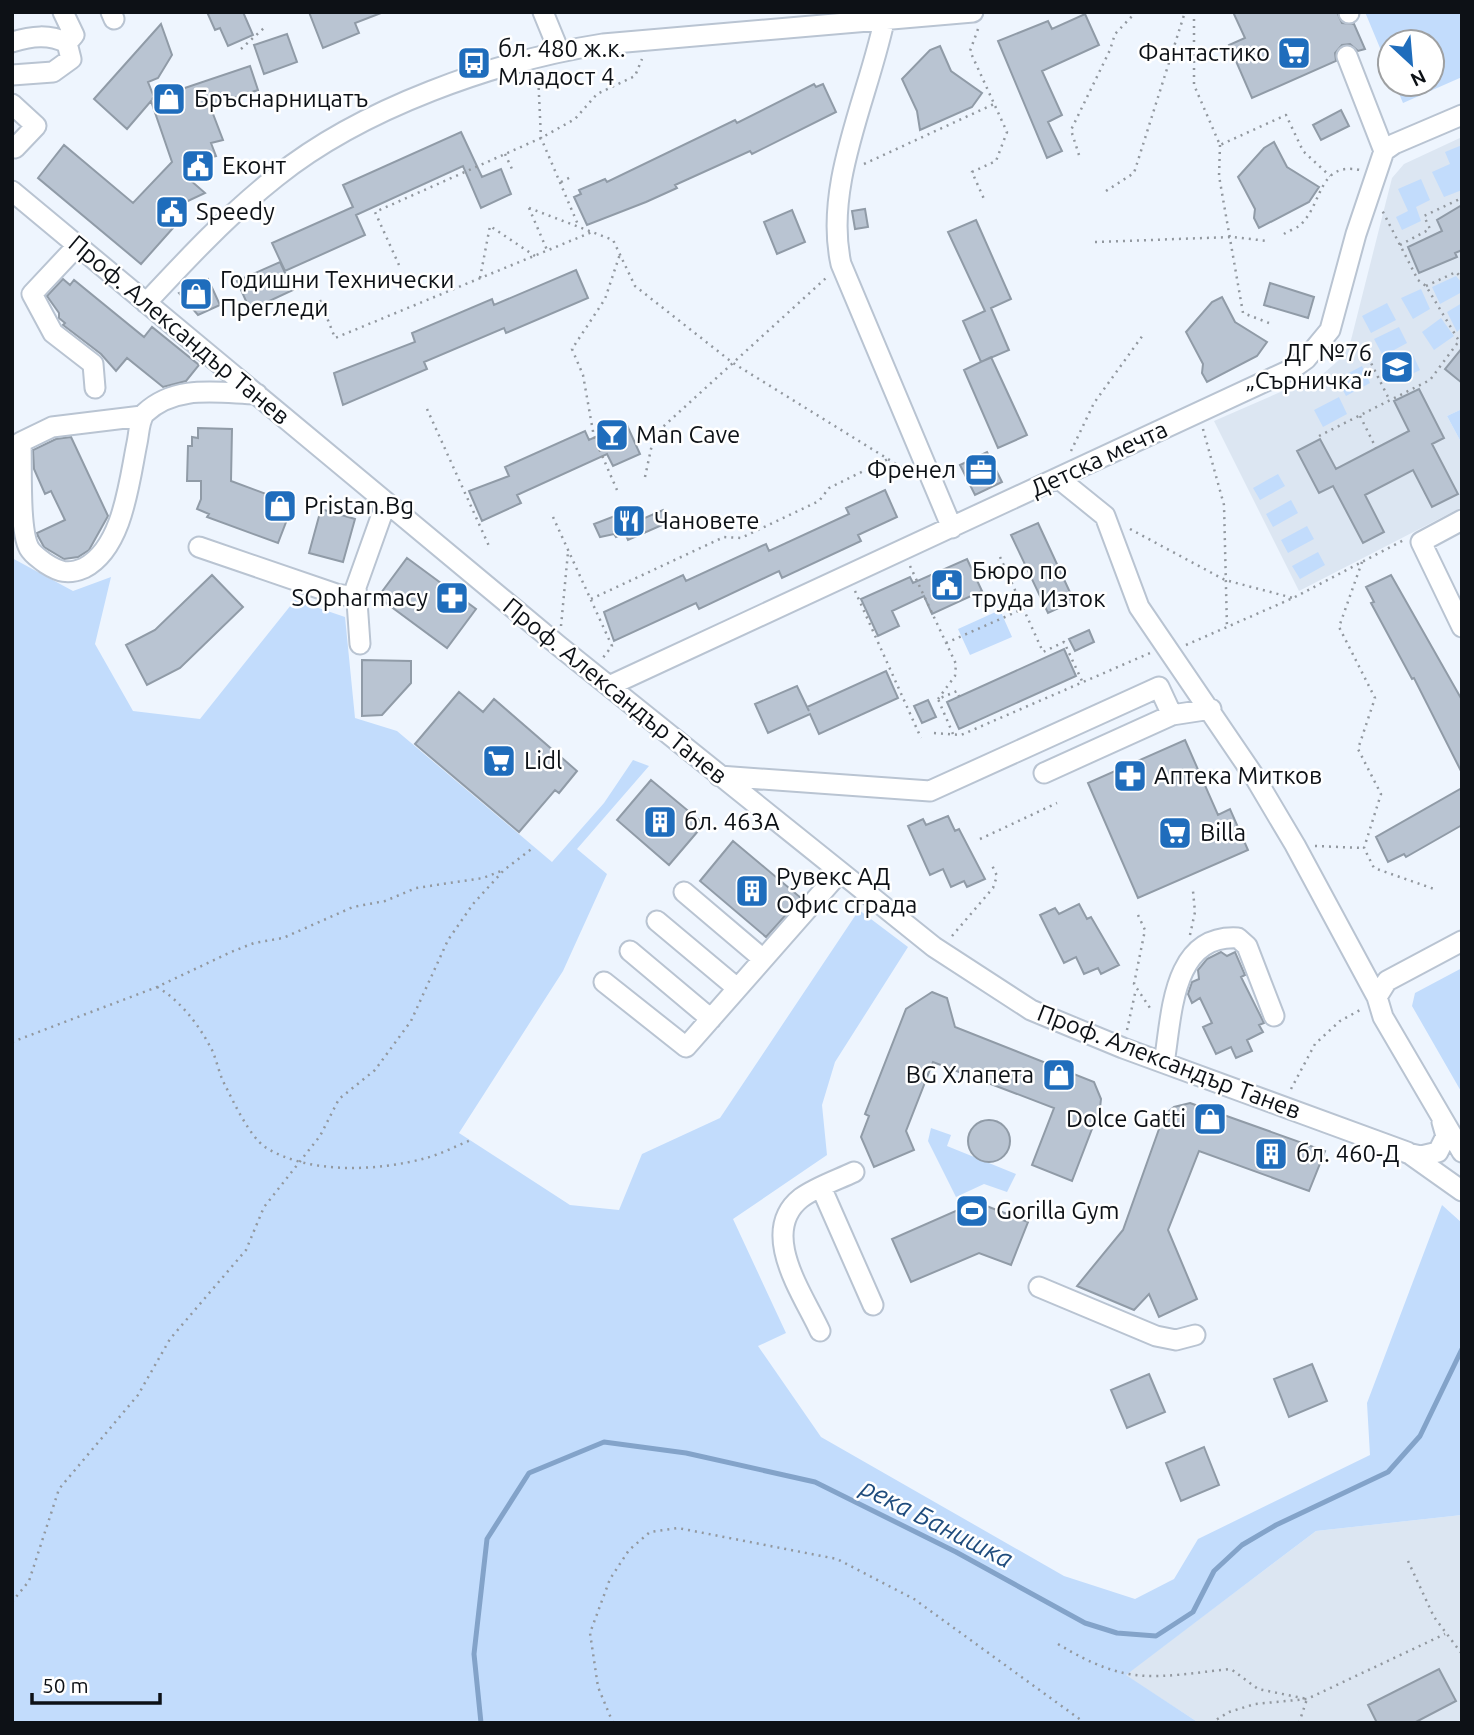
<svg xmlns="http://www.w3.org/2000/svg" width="1474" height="1735" viewBox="0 0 1474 1735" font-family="Ubuntu,sans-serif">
<rect width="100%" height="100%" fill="#eef5fe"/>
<path fill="#dce6f2" d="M1462 137V409L1447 416 1462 444V507L1299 591 1214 421 1324 373 1339 360 1350 344 1392 178 1404 164Z
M1462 1515V1723H1199L1125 1675 1316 1531Z"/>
<path fill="#c2dcfc" d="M1365 12H1462V77L1403 103 1395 84H1432V42H1390V72Z
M1462 145V190L1444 197 1432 172 1450 164 1445 152Z
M1421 179 1430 200 1416 207 1421 221 1402 230 1396 217 1408 211 1398 189Z
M1456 276 1462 283V292L1440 304 1432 287Z
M1421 289 1430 309 1413 319 1401 298Z
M1387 303 1396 320 1371 333 1362 316Z
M1462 303V327L1457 332 1447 312Z
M1441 318 1454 336 1434 350 1422 332Z
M1399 327 1407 343 1383 356 1374 339Z
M1412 353 1420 370 1396 382 1387 366Z
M1362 366 1370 383 1346 396 1337 379Z
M1339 397 1347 414 1323 427 1314 410Z
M1462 409V444L1447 416Z
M1278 474 1285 486 1260 500 1253 488Z
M1291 500 1298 513 1273 527 1266 514Z
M1307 526 1314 539 1288 553 1281 540Z
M1318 552 1325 565 1300 579 1292 566Z
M12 558 73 591 111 577 95 644 133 711 200 719 295 600 345 617 355 718 397 731 552 862 604 803 633 760 649 766 577 849 607 874 563 971 459 1133 570 1205 619 1210 642 1154 720 1118 859 910 908 947 835 1062 822 1105 827 1155 733 1219 786 1333 758 1346 821 1437 1064 1576 1135 1599 1174 1579 1198 1539 1370 1455 1367 1403 1442 1205 1462 1223V1515L1316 1531 1126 1675 1199 1723H12Z
M1000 610 1012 637 970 655 958 629Z
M1462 968V1093L1412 1006 1415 993Z
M931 1128 951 1135 947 1146 1016 1174 1007 1192 984 1184 956 1197 928 1141Z"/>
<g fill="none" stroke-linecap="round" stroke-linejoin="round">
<path stroke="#83a3c9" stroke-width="5" d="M481 1723 474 1654 487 1539 529 1473 604 1442 686 1453 815 1482 956 1552 1085 1623 1117 1633 1156 1636 1193 1612 1214 1571 1242 1545 1276 1525 1388 1472 1420 1436 1462 1349"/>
</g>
<path fill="#b9c4d2" stroke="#909ba7" stroke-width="2" d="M207 12H243L253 35 228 46 220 28 215 30Z
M309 12H381V13L355 23 359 33 323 48Z
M1233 12H1337L1342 23 1354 24 1365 49 1358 51 1350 44 1342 45 1335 53 1336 61 1252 98 1229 45 1245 38Z
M1085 14 1099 45 1042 71 1062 115 1048 122 1062 151 1047 158 998 41 1048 21 1052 29Z
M161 24 172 55 158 78 148 82 154 97 152 99 250 66 258 90 210 106 223 140 211 143 216 156 206 159 211 173 190 180 205 193 175 207 181 219 141 264 38 178 64 145 133 203 172 162 151 101 127 129 94 99Z
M287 34 297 62 264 74 254 45Z
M940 46 951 71 982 93 972 107 920 130 917 111 902 79 930 50Z
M814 84 816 87 823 84 836 112 752 154 750 151 675 185 677 188 646 202 587 225 574 197 581 194 579 190 605 179 607 182 735 120 737 123Z
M1341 110 1349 126 1321 140 1313 125Z
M461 132 482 177 501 169 511 194 481 208 463 166 356 215 365 235 285 271 272 243 353 207 343 185Z
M1274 142 1287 167 1319 187 1309 202 1259 228 1254 218 1255 209 1238 177 1264 148Z
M1462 205V250L1455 253 1457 257 1419 273 1408 247 1442 231 1437 220Z
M865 209 868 227 855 229 852 211Z
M792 210 805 242 777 254 764 222Z
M976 220 1011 299 991 308 1009 350 981 362 963 321 985 311 948 232Z
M280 262 293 290 250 310 237 281Z
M576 270 588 298 506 333 504 328 424 362 427 369 343 405 334 373 415 342 412 333 492 299 494 305Z
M63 279 70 285 74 280 144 337 152 327 199 365 186 381 163 387 127 358 116 371 101 354 63 325 65 323 59 318V313L47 296Z
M208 279 220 305 198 315 179 293Z
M1270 283 1314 297 1308 318 1264 305Z
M1222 297 1235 322 1267 342 1257 356 1207 382 1202 373 1203 364 1186 332 1212 302Z
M1462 348V383L1445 369Z
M991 357 1027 435 998 448 964 370Z
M1419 389 1444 438 1432 444 1458 494 1432 507 1413 470 1365 495 1384 532 1363 543 1333 486 1319 493 1297 451 1320 439 1336 469 1409 431 1394 401Z
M626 423 640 454 613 466 607 454 517 495 521 503 482 521 469 491 509 476 505 467 585 431 589 440Z
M198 428 232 429 231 481 293 504 278 543 207 517 209 514 197 509 201 499V481H187L188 446H192V437L198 438Z
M71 437 108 516 89 550 78 557 64 559 44 547 38 536 37 533 65 520 51 491 45 494 34 469 33 450 56 439Z
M987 452 1002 482 975 495 960 465Z
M885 490 897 517 858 535 861 541 782 578 779 571 699 609 696 603 614 641 604 612 683 575 686 581 766 544 769 551 849 514 846 508Z
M321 509 355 519 343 562 309 553Z
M633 509 638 521 663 510 669 522 628 540 625 533 616 537 614 534 600 537 594 524Z
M1038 523 1074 601 1048 613 1011 535Z
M407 558 476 609 447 648 378 597Z
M967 559 982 591 932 614 924 596 892 611 899 626 878 636 861 599 910 577 913 583Z
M212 575 243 607 180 668 147 685 126 645 155 630Z
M1391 575 1462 700V773L1414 678 1412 679 1371 603 1374 602 1366 587Z
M1089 630 1094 642 1075 651 1069 639Z
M1064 649 1076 676 959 729 947 702Z
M362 660 411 661V683L382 715 362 716Z
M886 671 898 698 819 734 810 714 768 733 755 704 797 686 809 711 807 707Z
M459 692 483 712 494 699 577 771 559 793 555 790 519 832 415 744Z
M928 700 936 717 922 723 914 706Z
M1185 740 1218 815 1230 809 1248 850 1138 898 1088 783Z
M651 780 704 824 669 865 617 820Z
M1462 788V825L1406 857 1404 854 1388 862 1376 837Z
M948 816 955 831 959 829 985 879 967 887 964 881 951 887 943 869 930 875 908 826 923 819 926 825Z
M733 841 801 898 766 937 700 881Z
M1079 904 1087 919 1091 917 1119 965 1101 974 1098 968 1084 974 1076 957 1064 963 1040 915 1055 908 1059 914Z
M1221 952 1227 956 1235 952 1245 975 1241 977 1264 1023 1259 1025 1263 1032 1247 1040 1252 1051 1236 1058 1231 1047 1216 1054 1203 1027 1212 1023 1200 998 1192 1003 1188 994 1192 982 1199 979 1198 970 1207 959Z
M932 992 947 998 955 1027 1094 1082 1101 1099 1100 1108 1072 1181 1032 1165 1054 1108 933 1062 906 1131 914 1150 874 1167 861 1137 869 1116 865 1114 906 1009Z
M1190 1103 1325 1151 1309 1191 1199 1151 1168 1230 1197 1299 1159 1317 1149 1294 1134 1310 1077 1286 1123 1230 1164 1115 1174 1107Z
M968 1141a21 21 0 1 1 42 0a21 21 0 1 1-42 0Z
M976 1202 1028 1222 1011 1265 979 1253 911 1282 892 1239Z
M1312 1364 1327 1401 1289 1417 1274 1379Z
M1149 1374 1165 1412 1127 1428 1111 1390Z
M1204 1447 1219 1485 1181 1501 1166 1463Z
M1439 1669 1456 1701 1414 1723H1377L1368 1705Z"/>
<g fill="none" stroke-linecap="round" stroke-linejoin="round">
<defs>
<path id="minor" d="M63 12 74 35 67 43
M111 12 114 19
M543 12 559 51
M886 12C871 92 823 183 841 264L952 528
M1349 13V12
M12 42C32 36 49 34 67 43L71 59 53 72 12 75
M1347 56 1384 151
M12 104 36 126 15 148 12 146
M12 191 559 646 934 947 1031 1010 1123 1048 1407 1152 1462 1191
M77 246 32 294 53 333 93 364 95 388
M146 303C187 259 228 215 276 177 362 108 495 61 603 44L973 12
M142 416 52 427 21 442C22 467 19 529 29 548 33 555 39 558 45 563 59 572 68 575 84 568 123 548 129 482 137 443 139 434 139 420 145 413 176 384 218 393 257 394
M1058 478 1105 516 1139 607 1254 776 1295 845 1377 997 1383 1017 1462 1152
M1462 520 1421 542 1462 627
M199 547 336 594 356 597
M360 644 356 587 386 503
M609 686 1292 369 1306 359 1330 330 1356 234 1384 151 1394 144 1462 115
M1044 773 1172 715
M719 776 930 791 1159 687 1172 715 1211 709
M684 892 763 959
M657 921 737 988
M630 951 711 1019
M604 982 686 1047 839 873
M1377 997 1387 981 1462 941
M1164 1063C1172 1017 1171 934 1238 938L1247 946 1274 1016
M1407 1153 1421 1156 1438 1152 1446 1136 1442 1122
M821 1187 873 1305
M1039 1287 1156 1336 1176 1340 1195 1335
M820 1331C803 1294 758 1232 801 1198 816 1187 837 1180 854 1172"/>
</defs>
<use href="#minor" stroke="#b9c4d2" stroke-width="23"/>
<path stroke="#92989f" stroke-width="2.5" stroke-dasharray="2 5" stroke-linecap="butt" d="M1194 12V85L1220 145 1286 115 1303 151 1330 176
M978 29 970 51 1007 132 996 161 972 172 984 199
M241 49 265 27
M538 74 541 138 579 227
M1220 145 1219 176 1243 313 1269 323
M505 154 512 169
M1079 155 1071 130 1110 50 1115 34 1136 12
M864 164 994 104
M561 182 571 177
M1106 191 1134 173 1185 12
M529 208 613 240 635 286 733 363 909 472
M529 208 547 250
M1284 234C1288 231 1295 229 1299 226 1323 206 1317 161 1360 170
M1095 242 1232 237 1268 241
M1400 245 1430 229 1424 216 1462 198
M399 265 375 212 541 138 575 119 597 94 635 76 642 59
M480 278 490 226 535 256
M1426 286 1456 272 1462 278
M320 300 335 338 592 232
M1365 351 1390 401
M427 409 489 546
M1360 416 1376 448
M1203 429 1224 505 1227 629
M1319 436 1430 380 1459 341 1426 286 1418 280 1382 210
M1071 451 1094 403 1143 335
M645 477 654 435 826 278
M617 490 594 437 583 375 572 349 605 299 620 254
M553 517 612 646 602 659
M1130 529 1225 580 1293 598
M1000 557 1043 652 1064 642 1082 681
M1362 562 1339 627 1375 698 1358 749 1381 794 1364 848 1374 868 1437 890
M910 566 956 664 955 676 938 699
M855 591 921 738
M591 599 724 537 741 538 819 501 829 488 888 459
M561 626 568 552
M946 643 1023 609
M1186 645 1293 598 1404 540
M934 733 961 735 1150 653
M953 734 938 699 957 691 959 696
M980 839 1057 803
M1315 846 1364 848
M1138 915 1145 930 1134 984 1152 1011
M1190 935 1195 912 1193 891
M952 936 993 888 997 876 991 863
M157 987C181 1001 199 1025 212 1050 217 1061 219 1074 225 1085 233 1101 250 1137 265 1147 309 1175 379 1171 426 1158 441 1154 456 1146 471 1140
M1127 1030 1136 989
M12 1042 157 987 231 952 254 943 283 938 353 907 385 901 416 888 483 878 501 871
M1291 1089 1315 1044 1340 1021 1360 1010
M1408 1561 1434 1617 1462 1654
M12 1602 29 1581 59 1489 138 1395 170 1339 246 1250 264 1207 320 1136 339 1099 375 1070 411 1021 448 940 473 904 504 870 534 847
M1058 1644C1129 1687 1153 1677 1231 1669L1258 1689 1307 1699
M613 1723 598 1687 590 1633 610 1579 629 1550 650 1532 678 1528 837 1559 914 1599 1085 1723
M1211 1723 1229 1712 1255 1704 1307 1699 1445 1634
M1299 1723 1307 1699"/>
<use href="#minor" stroke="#fff" stroke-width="19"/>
</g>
<defs>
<symbol id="supermarket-square" viewBox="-11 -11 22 22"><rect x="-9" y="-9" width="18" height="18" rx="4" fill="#1f6dbc" stroke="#fff"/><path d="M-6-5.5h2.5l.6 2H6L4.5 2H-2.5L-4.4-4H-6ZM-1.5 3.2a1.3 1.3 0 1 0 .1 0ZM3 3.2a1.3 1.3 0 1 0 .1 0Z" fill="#fff"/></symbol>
<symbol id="bus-square" viewBox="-11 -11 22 22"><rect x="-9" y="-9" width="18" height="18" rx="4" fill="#1f6dbc" stroke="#fff"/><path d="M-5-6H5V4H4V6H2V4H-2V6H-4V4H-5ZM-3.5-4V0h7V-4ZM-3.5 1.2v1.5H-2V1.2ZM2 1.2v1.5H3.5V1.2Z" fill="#fff"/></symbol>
<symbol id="shop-square" viewBox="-11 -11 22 22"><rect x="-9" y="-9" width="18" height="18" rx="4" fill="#1f6dbc" stroke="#fff"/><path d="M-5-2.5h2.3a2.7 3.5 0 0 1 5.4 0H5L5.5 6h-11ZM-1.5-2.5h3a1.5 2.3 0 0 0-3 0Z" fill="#fff"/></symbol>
<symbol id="civic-square" viewBox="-11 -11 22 22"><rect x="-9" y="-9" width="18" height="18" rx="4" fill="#1f6dbc" stroke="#fff"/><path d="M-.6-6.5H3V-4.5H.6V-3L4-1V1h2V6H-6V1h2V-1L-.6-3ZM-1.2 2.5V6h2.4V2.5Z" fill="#fff"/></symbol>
<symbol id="school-square" viewBox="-11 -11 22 22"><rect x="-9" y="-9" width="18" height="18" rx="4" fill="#1f6dbc" stroke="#fff"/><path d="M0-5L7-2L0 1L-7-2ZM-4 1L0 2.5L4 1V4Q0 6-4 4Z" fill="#fff"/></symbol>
<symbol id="bar-square" viewBox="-11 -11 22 22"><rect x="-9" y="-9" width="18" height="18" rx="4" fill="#1f6dbc" stroke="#fff"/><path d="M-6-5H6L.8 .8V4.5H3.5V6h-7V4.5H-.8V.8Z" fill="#fff"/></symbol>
<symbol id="office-square" viewBox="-11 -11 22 22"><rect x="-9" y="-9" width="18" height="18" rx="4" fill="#1f6dbc" stroke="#fff"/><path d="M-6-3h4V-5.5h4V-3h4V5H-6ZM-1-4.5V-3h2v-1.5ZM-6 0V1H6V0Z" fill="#fff"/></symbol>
<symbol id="restaurant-square" viewBox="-11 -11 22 22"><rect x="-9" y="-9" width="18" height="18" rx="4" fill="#1f6dbc" stroke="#fff"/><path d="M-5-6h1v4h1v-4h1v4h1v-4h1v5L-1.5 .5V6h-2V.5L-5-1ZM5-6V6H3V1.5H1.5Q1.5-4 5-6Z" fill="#fff"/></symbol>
<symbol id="pharmacy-square" viewBox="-11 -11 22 22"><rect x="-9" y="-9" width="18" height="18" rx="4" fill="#1f6dbc" stroke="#fff"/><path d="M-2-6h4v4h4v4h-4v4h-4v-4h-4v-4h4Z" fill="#fff"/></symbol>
<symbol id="building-square" viewBox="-11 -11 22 22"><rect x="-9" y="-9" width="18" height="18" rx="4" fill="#1f6dbc" stroke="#fff"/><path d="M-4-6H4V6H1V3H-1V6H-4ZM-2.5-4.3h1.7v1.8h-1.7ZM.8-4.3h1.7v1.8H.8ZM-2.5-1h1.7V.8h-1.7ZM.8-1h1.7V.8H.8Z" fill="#fff"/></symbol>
<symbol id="stadium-square" viewBox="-11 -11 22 22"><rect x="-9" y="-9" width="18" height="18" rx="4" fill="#1f6dbc" stroke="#fff"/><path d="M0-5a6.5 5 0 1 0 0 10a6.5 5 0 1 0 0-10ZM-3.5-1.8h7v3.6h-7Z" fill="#fff"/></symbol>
</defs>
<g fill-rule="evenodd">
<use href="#supermarket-square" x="1275" y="34" width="38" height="38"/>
<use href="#bus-square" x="455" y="44" width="38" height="38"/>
<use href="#shop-square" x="150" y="80" width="38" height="38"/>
<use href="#civic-square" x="179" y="147" width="38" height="38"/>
<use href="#civic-square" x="153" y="193" width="38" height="38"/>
<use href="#shop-square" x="177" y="275" width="38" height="38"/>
<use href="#school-square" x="1378" y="348" width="38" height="38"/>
<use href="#bar-square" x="593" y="416" width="38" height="38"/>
<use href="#office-square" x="962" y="451" width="38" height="38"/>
<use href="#shop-square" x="261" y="487" width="38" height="38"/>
<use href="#restaurant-square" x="610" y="502" width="38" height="38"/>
<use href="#civic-square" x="928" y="566" width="38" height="38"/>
<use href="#pharmacy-square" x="433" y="579" width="38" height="38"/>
<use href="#supermarket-square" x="480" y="742" width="38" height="38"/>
<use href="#pharmacy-square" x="1111" y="757" width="38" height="38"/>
<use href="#building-square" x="641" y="803" width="38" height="38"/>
<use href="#supermarket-square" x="1156" y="814" width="38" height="38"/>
<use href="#building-square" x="733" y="872" width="38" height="38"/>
<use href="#shop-square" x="1040" y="1056" width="38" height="38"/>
<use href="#shop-square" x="1191" y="1100" width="38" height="38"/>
<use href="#building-square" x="1252" y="1135" width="38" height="38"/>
<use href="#stadium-square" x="953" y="1192" width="38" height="38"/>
</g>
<g text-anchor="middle" stroke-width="5" stroke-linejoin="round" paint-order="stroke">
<g font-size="24" fill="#0d1116" stroke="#fff" text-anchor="start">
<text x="498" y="57">бл. 480 ж.к.<tspan x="498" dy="28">Младост 4</tspan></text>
<text x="1270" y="61" text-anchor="end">Фантастико</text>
<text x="194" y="107">Бръснарницатъ</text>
<text x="222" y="174">Еконт</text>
<text x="196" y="220">Speedy</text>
<text x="220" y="288">Годишни Технически<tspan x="220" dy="28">Прегледи</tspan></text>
<text x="1372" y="361" text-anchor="end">ДГ №76<tspan x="1372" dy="28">„Сърничка“</tspan></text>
<text x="636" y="443">Man Cave</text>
<text x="956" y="478" text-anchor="end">Френел</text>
<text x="304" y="514">Pristan.Bg</text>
<text x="654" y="529">Чановете</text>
<text x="972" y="579">Бюро по<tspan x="972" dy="28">труда Изток</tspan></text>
<text x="428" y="606" text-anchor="end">SOpharmacy</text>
<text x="524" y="769">Lidl</text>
<text x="1154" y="784">Аптека Митков</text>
<text x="684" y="830">бл. 463А</text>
<text x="1200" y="841">Billa</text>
<text x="776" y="885">Рувекс АД<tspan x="776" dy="28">Офис сграда</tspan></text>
<text x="1034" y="1083" text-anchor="end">BG Хлапета</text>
<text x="1186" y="1127" text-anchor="end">Dolce Gatti</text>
<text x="1296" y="1162">бл. 460-Д</text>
<text x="996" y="1219">Gorilla Gym</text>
</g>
<g font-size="24" fill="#0d1116" stroke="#fff">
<text transform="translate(179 330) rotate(40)" y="8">Проф. Александър Танев</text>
<text transform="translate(1099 459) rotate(-25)" y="8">Детска мечта</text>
<text transform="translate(615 691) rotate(39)" y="8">Проф. Александър Танев</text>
<text transform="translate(1169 1062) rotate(21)" y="8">Проф. Александър Танев</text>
</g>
<g font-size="26" font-style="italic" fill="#1f4c7d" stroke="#fff">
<text transform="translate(937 1523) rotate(27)" y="9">река Банишка</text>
</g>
</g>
<rect width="1474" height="1735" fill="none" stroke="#0d1116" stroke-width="28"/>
<g transform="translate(1411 63) rotate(154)"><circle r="33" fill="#ffffff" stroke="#9ea0a2" stroke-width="2"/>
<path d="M0-5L12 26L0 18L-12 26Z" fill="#1f6dbc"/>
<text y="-10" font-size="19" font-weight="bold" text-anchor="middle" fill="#0d1116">N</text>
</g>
<path d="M32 1693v10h128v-10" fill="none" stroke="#0d1116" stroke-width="3.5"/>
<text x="42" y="1693" font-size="21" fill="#0d1116" stroke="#ffffff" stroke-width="5" paint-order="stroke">50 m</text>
</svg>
